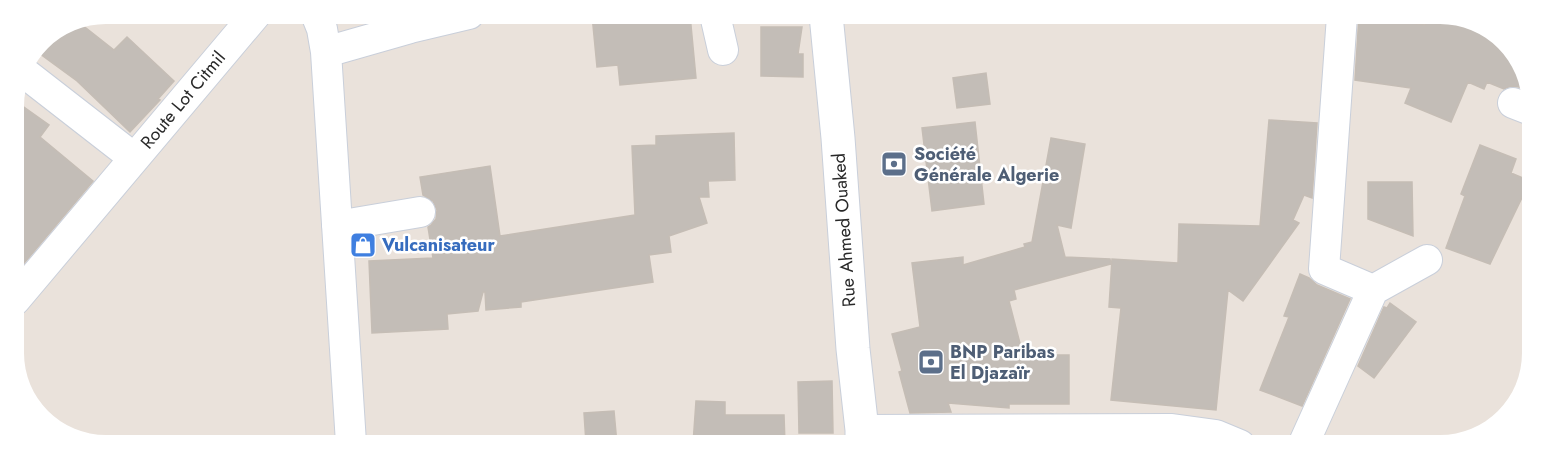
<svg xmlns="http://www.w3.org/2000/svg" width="1546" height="459" viewBox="0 0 1546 459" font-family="Jost,sans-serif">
<rect width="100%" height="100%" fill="#eae2db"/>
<path fill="#c3bdb7" stroke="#c5bdb5" stroke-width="1.5" d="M592 15H690L696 78 620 85 618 65 597 67Z
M1359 16 1425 25 1428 16 1464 17 1506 41 1531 88V91L1519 87 1511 86 1504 89 1487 82 1484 89 1468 82 1451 122 1405 103 1411 88 1355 80Z
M81 24 114 50 127 37 174 81 158 99 160 100 130 132 77 81 39 53 53 36Z
M761 27H802L798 54H803V77L761 76Z
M986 73 990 104 957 108 953 78Z
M14 100 49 125 40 137 93 181 15 274Z
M1269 120 1317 123 1312 198 1304 195 1293 220 1299 223 1243 301 1228 290 1216 410 1111 400 1121 308 1109 307 1112 259 1178 263 1179 224 1260 226Z
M975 122 984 204 932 211 922 128Z
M734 133 735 180 708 181 709 197H699L707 223 669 236 671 252 649 255 653 282 521 302V307L486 310 485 292H483L478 311 447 314 448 329 372 333 369 261 433 258 428 227 431 225 436 219 437 210 433 201 423 195 420 177 490 166 500 236 635 215 632 146 656 145V136Z
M1051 138 1085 144 1071 228 1057 225 1065 257 1110 259 1111 264 1014 290 1016 299 1009 301 1023 355H1069V404H1009V408L948 403 951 412 910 413 899 372 902 371 892 334 920 327 912 263 963 257V265L1025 247 1024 244 1032 242Z
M1480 145 1516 159 1511 173 1530 181 1490 264 1446 248 1465 196 1461 194Z
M1368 182H1412L1413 236 1368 219Z
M1300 274 1309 278 1317 285 1350 299 1302 406 1260 390 1289 317 1284 316Z
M1390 303 1416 322 1374 378 1358 366 1384 307 1387 308Z
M832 381 833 433H799L798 382Z
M696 401 725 402V415H784L785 444H693Z
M614 411 617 444 586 443 584 413Z"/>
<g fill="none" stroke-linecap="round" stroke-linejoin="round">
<defs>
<path id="minor" d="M316 14 322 29 326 52 351 443
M400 14 410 28 469 14
M715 15 723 50
M1342 16 1324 269 1373 290
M326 52 410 28
M26 74 134 158
M1513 103 1531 110
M337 226 420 212
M15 300 256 14
M862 430 1172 429 1216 435 1240 445
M1303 445 1373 290 1427 260"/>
<path id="secondary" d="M826 15 838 138 853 349 862 430V444"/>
</defs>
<use href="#minor" stroke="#c9cfda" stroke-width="32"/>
<use href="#secondary" stroke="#c9cfda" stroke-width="35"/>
<use href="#minor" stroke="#fff" stroke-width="30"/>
<use href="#secondary" stroke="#fff" stroke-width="33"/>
</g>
<defs>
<symbol id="bank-square" viewBox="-11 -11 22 22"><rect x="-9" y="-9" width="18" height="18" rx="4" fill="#5c6f8a" stroke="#fff"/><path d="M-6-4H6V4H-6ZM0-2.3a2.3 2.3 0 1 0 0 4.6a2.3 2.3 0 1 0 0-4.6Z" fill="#fff"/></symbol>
<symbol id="shop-square" viewBox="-11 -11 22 22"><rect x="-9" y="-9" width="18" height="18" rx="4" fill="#3f7fe0" stroke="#fff"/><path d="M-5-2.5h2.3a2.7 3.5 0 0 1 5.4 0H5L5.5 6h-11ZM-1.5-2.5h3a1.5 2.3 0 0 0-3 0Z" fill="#fff"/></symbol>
</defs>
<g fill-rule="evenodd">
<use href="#bank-square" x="879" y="149" width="30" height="30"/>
<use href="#shop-square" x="348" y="230" width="30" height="30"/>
<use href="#bank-square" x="916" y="347" width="30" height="30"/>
</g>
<g text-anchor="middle" stroke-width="5" stroke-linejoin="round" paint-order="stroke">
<g font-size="18" fill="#292929" stroke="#fff">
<text transform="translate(183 100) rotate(-50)" y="6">Route Lot Citmil</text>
<text transform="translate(844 230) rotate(-94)" y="6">Rue Ahmed Ouaked</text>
</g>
<g font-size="18" font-weight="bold" fill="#4e5e75" stroke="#fff" text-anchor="start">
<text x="914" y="160">Société<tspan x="914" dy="21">Générale Algerie</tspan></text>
<text x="950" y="358">BNP Paribas<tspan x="950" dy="21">El Djazaïr</tspan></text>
</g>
<g font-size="18" font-weight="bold" fill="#366cbe" stroke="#fff" text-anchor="start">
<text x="382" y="251">Vulcanisateur</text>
</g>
</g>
<path d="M0 0H1546V459H0ZM106 24H1440A82 82 0 0 1 1522 106V353A82 82 0 0 1 1440 435H106A82 82 0 0 1 24 353V106A82 82 0 0 1 106 24Z" fill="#fff" fill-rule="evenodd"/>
</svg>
